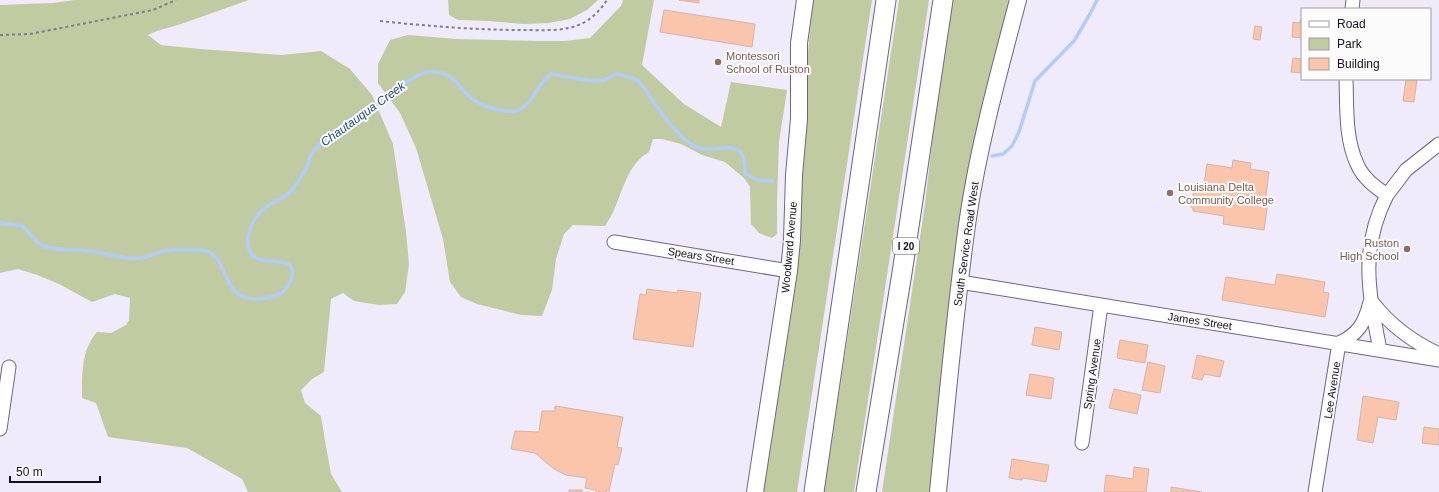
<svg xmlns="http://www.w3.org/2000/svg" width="1439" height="492" viewBox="0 0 1439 492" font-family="Helvetica,sans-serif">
<rect width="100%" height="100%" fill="#f0ebfb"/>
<path fill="#c1cba1" d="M75 0H249L181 24 157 31 148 35 161 45 200 49 282 55 321 51 350 69 372 95 393 144 406 232 409 264 405 292 397 304 379 305 354 301 343 293 331 299 324 372 312 379 301 390 305 403 321 416 325 441 331 474 342 492H248L242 479 187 448 108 437 96 403 82 398C82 375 81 350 97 332L111 333 126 325 129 320 130 298 115 294 92 302 59 284 37 275 18 269 0 273V5L53 3Z
M448 0H598L587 10 570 19 549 23 524 24 488 21 458 20 449 15Z
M623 0H654L642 65 684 104 721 127 731 82 787 90 779 142 777 201V234L772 238 759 233 751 224 750 187 744 178 725 162 702 155 681 144 662 139H653L649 152C628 164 623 190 614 210 612 215 608 221 605 226L573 225 564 234 556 259 552 290 542 316 521 315 477 304 461 297 450 282 443 239 416 148 400 113 378 83V64L390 40 408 35 457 39 540 41H565L590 38 621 6Z
M813 0H872L797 492H762L801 201 808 52Z
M899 0H929L854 492H824Z
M951 0H1013L982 120 931 492H882L925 204 937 100Z"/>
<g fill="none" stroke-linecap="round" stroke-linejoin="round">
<path stroke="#b1cdfb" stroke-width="3.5" d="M992 156 1003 154 1012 146 1019 132 1035 81 1074 41 1090 14 1097 0
M0 223 23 226C29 233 35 242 43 246 57 251 75 249 90 251 107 253 124 260 141 258 149 257 156 253 164 251 176 248 188 250 200 250 232 252 217 301 259 299 266 298 276 297 282 293 286 289 291 282 292 276 297 249 251 274 248 245 247 238 249 232 251 226 257 211 270 205 283 197 286 195 290 193 292 190 298 183 303 174 307 166 309 161 310 156 313 152 326 135 346 126 364 114 381 102 397 87 415 77 428 69 444 70 455 81 461 87 465 93 471 98 480 105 490 108 500 110 506 111 511 112 516 111 533 106 537 83 551 74L591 81 604 80 617 74C623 76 633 77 638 81 646 88 651 99 658 108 667 121 679 136 692 145 714 159 747 129 745 173L757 180 773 181"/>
</g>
<path fill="#fbc5ab" stroke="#d1b5a8" d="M679 0H699V3Z
M664 10 755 24 752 47 660 32Z
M1300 20H1302V38L1292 37 1293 22 1300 23Z
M1255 26 1262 27 1260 40 1253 39Z
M1293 58 1302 59V73L1291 72Z
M1406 79H1417L1414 102 1403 101Z
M1233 160 1251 163 1250 169 1269 172 1265 202H1268L1264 230 1223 224 1224 216 1193 211V208L1191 207 1194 189 1203 191 1207 164 1232 168Z
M1277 274 1325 282 1323 292 1329 293 1325 317 1222 300 1226 277 1275 285Z
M647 289 677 293 678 290 701 293 693 347 633 339 640 294 646 295Z
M1035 327 1062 332 1059 350 1032 345Z
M1120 340 1148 345 1145 363 1117 358Z
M1197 355 1224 361 1220 377 1204 374 1202 380 1192 378Z
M1148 362 1165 366 1160 393 1142 390Z
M1030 374 1054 378 1051 399 1026 395Z
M1114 389 1141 395 1137 414 1109 408Z
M1363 396 1399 402 1396 420 1378 417 1373 443 1357 440Z
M555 406 623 417 617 447 622 448 618 465 615 464 609 491 606 490V492H596V490L585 488 587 478 566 475 554 469 535 453 511 449 515 431 539 432 542 411H555Z
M1424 427 1439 429V445L1422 443Z
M1012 459 1049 465 1046 482 1023 478 1022 480 1009 478Z
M1134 467 1149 469 1146 492H1104L1106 475 1133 479Z
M1171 487 1202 492H1171Z
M569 490H582V492H569Z"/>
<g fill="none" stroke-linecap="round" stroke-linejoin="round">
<defs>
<path id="minor" d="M1352 9 1353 0
M1346 79C1347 107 1345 138 1357 164 1363 178 1375 187 1387 195 1359 250 1369 293 1380 350
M1387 195 1406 170 1439 144
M614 242 789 271
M960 282 1439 360
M1373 303C1391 326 1413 342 1439 354
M0 429 9 367
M1082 443 1101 305
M1315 492 1339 343C1359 334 1365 322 1370 302"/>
<path id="major" d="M755 492 789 271 792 240 794 175 799 119V43L805 0
M938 492C947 401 955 309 968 218 979 144 999 72 1018 0"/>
<path id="highway" d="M814 492 886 0
M866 492 902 273 943 0"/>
</defs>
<use href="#minor" stroke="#6e667d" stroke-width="15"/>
<use href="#major" stroke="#6e667d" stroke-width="18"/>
<use href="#highway" stroke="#6e667d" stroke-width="21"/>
<path stroke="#807c88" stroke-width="2" stroke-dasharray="3 3" stroke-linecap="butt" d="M380 21C428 26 475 30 523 30 542 30 566 32 583 23 593 18 601 9 607 0
M0 35 30 34 153 10 176 0"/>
<use href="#minor" stroke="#fff" stroke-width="13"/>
<use href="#major" stroke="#fff" stroke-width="16"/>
<use href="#highway" stroke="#fff" stroke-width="19"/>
</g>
<g fill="#8d6e63" stroke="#fbfbfb" stroke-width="1.5">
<circle cx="718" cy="62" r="4"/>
<circle cx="1170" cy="193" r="4"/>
<circle cx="1407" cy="249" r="4"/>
</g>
<g text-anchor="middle" stroke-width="4" stroke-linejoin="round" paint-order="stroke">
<rect fill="#fbfbfb" stroke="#5a585e" stroke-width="1" x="893" y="238" width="26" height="16" rx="3"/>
<g font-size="10" font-weight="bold" fill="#15121b">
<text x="906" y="250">I 20</text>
</g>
<g font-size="11" fill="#785e54" stroke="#fbfbfb" text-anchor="start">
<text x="726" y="60">Montessori<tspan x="726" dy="13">School of Ruston</tspan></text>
<text x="1178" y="191">Louisiana Delta<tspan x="1178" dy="13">Community College</tspan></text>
<text x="1399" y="247" text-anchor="end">Ruston<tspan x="1399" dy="13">High School</tspan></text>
</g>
<g font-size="11" fill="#15121b" stroke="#fbfbfb">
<text transform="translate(966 244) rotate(-82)" y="4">South Service Road West</text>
<text transform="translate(789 247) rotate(-85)" y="4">Woodward Avenue</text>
<text transform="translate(701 256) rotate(9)" y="4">Spears Street</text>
<text transform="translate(1200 321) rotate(9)" y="4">James Street</text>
<text transform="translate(1092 374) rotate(-82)" y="4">Spring Avenue</text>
<text transform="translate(1332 390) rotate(-81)" y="4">Lee Avenue</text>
</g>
<g font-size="12" font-style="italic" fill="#224a8c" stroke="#fbfbfb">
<text transform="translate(363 114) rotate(-36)" y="4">Chautauqua Creek</text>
</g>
</g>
<rect x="1301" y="8" width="130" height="72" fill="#fbfbfb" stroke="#9f9ea1"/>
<rect x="1309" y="21" width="20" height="6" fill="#ffffff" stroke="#9f9ea1"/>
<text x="1337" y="28" font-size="12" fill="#15121b">Road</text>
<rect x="1309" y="38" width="20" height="12" fill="#c1cba1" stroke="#9f9ea1"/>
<text x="1337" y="48" font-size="12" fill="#15121b">Park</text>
<rect x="1309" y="58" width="20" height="12" fill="#fbc5ab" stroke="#9f9ea1"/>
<text x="1337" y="68" font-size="12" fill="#15121b">Building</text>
<path d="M10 476v6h90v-6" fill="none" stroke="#15121b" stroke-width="2"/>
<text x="16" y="476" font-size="12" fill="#15121b" stroke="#fbfbfb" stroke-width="3" paint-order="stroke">50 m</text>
</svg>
